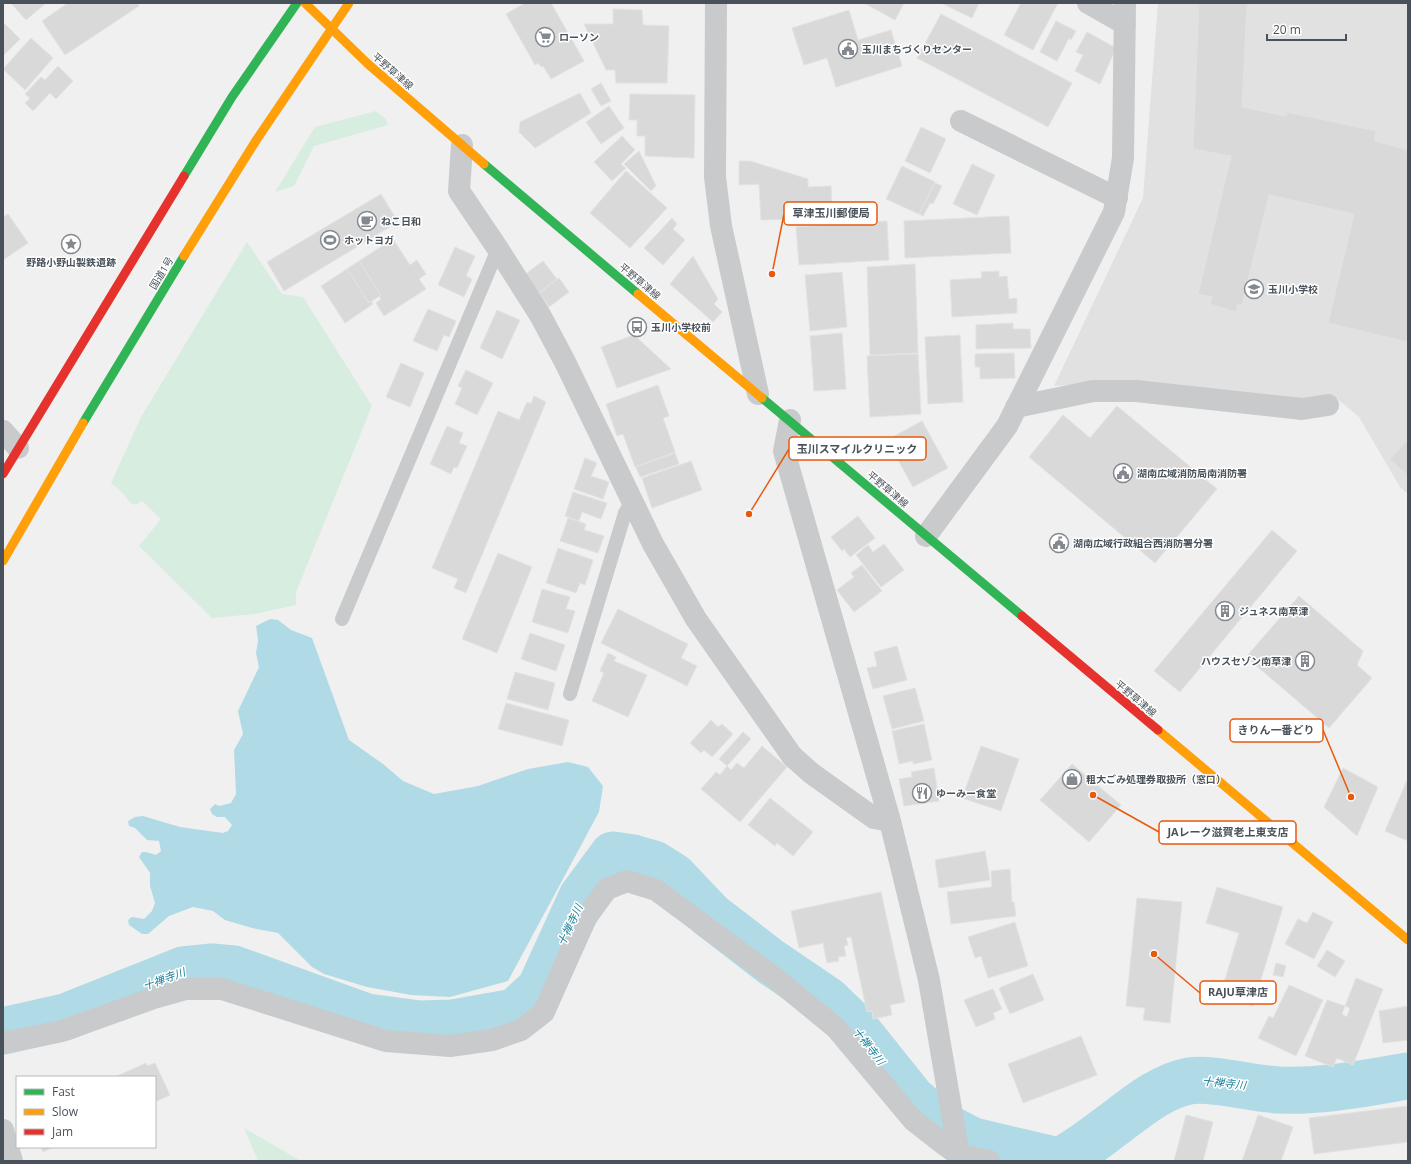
<svg xmlns="http://www.w3.org/2000/svg" width="1411" height="1164" viewBox="0 0 1411 1164" font-family="'Open Sans','Noto Sans JP',sans-serif">
<rect width="100%" height="100%" fill="#f0f0f0"/>
<path fill="#e2e1e1" d="M1158 3H1408V494L1400 487 1359 417 1335 397 1304 401 1122 381 1054 386 1143 198Z"/>
<path fill="#d7ede0" d="M376 111 386 119 388 125 314 146 294 186 275 192 315 127Z
M247 242 282 294 303 297 372 406 296 592V605L255 614 212 618 139 546 161 519 142 501 136 505 130 503 124 494 111 483 141 417Z
M244 1128 301 1161H258Z"/>
<path fill="#b0dbe6" d="M270 619 278 620 291 630 312 638 349 740 383 764 403 781 434 794 478 786 528 769 568 762 588 767 603 786 599 812 508 981 450 997 411 995 367 987 324 974 312 967 278 933 252 928 225 920 213 911 193 907 169 916 148 934H142L129 925 128 920 132 917 144 919 152 911 155 903 150 886V873L139 857 142 852H146L156 855 161 851 159 841 147 840 135 828 129 826 128 821 135 817 143 816 180 827 223 833 228 831 232 825 225 817H217L212 814 210 809 215 804 219 806 231 803 236 794 234 750 243 734 238 711 259 667 256 653 258 641 256 626Z"/>
<g fill="none" stroke-linecap="round" stroke-linejoin="round">
<path stroke="#b0dbe6" stroke-width="47" d="M3 1031 65 1017 183 970 212 967 234 969 367 1017 420 1024 453 1023 515 1012 540 989 582 897 613 855 633 858 654 864 673 876 710 915 771 962 827 1000 852 1024 912 1099 944 1126 973 1141 1058 1161
M1061 1161C1077 1151 1092 1141 1106 1130 1131 1112 1158 1087 1189 1081 1213 1077 1253 1089 1279 1090 1322 1092 1365 1083 1408 1076"/>
</g>
<path fill="#d9d9da" stroke="#e2e2e3" d="M11 3H46L26 20Z
M68 3H137L139 6 65 55 42 21Z
M525 3H551L584 61 551 79 543 66 541 67 538 63 535 65 506 14Z
M864 3H904L895 20Z
M941 3H979L972 18Z
M1021 3H1058L1033 50 1004 35Z
M1199 3H1247L1242 107 1286 116 1287 112 1376 131 1375 141 1408 150V342L1328 323 1354 214 1269 195 1242 305 1238 304 1236 312 1210 304 1212 297 1198 294 1231 156 1193 149Z
M613 9 642 10 643 25 669 26 667 83H616L615 70H606L584 24H613Z
M849 10 858 40 891 30 902 66 836 87 827 58 804 65 792 28Z
M941 14 1072 83 1048 127 917 58Z
M1056 21 1076 31 1071 40 1069 38 1057 61 1040 52Z
M3 22 20 39 3 56Z
M1087 32 1116 48 1100 84 1075 71 1083 55 1076 52Z
M31 38 53 58 25 90 3 69Z
M58 66 73 81 56 99 50 93 33 111 25 103 30 98 25 94 41 77 45 80Z
M601 83 611 101 601 106 591 89Z
M580 93 591 113 535 148 519 132 520 122Z
M630 94 695 95 694 158 645 156V136H637V120H629Z
M609 106 624 128 601 144 586 122Z
M921 127 946 139 930 173 905 161Z
M622 136 635 150 621 164 626 168 612 181 594 162Z
M639 151 656 186 651 191 624 164Z
M739 161H750L808 179V187L831 186 832 218 761 220 759 184 739 185Z
M972 164 995 175 977 215 953 204Z
M902 166 935 182 919 214 886 199Z
M626 171 667 208 630 248 590 213Z
M935 183 942 186 933 204 930 203 923 216 919 214Z
M381 194 398 222 284 291 267 262Z
M8 214 28 243 3 260V217Z
M1009 216 1011 253 905 258 904 221Z
M672 218 677 224 673 229 685 240 663 265 644 248Z
M887 221 889 260 799 265 796 227Z
M393 239 410 265 417 260 426 274 419 279 426 289 384 316 376 303 381 299 379 296 381 295 359 261Z
M455 247 475 256 466 276 472 279 464 297 438 285Z
M693 256 718 299 714 304 722 312 713 322 670 284Z
M359 261 381 295 369 303 347 269Z
M543 261 557 279 537 294 523 276Z
M915 264 918 353 870 355 867 267Z
M347 269 369 303 371 301 373 304 345 323 321 286Z
M999 271V277L1007 276 1009 299 1017 298V313L952 317 950 280 982 278 981 272Z
M842 272 847 327 810 331 805 275Z
M559 278 569 292 549 307 539 293Z
M428 309 456 321 449 337 444 335 437 351 413 341Z
M497 310 520 320 502 359 480 348Z
M1013 323V329H1030L1031 348 976 349V325Z
M842 333 846 389 814 391 810 336Z
M634 335 671 369 617 388 601 347Z
M960 335 963 402 928 404 925 337Z
M1014 353 1015 378 980 379V367H975V354Z
M918 354 921 414 870 417 867 356Z
M401 363 424 373 410 407 386 397Z
M466 370 493 383 477 415 455 404 462 388 458 386Z
M658 385 669 416 663 418 675 452 635 467 623 434 617 436 606 404Z
M534 396 546 402 466 593 454 588 458 579 432 568 498 411 519 420 527 402 531 404Z
M1117 406 1217 489 1155 563 1029 457 1063 415 1090 438Z
M922 421 948 468 913 487 887 440Z
M447 426 463 433 459 443 467 446 457 468 454 467 451 474 430 464Z
M1408 440V476L1390 459Z
M675 453 679 464 640 477 636 467Z
M585 458 597 463 591 476 609 482 603 499 574 489Z
M691 461 702 490 652 508 642 478Z
M573 492 607 503 601 519 582 512 579 521 565 516Z
M858 516 875 538 850 557 844 549 842 551 831 537Z
M568 518 586 524 584 530 604 536 598 553 560 541Z
M1272 530 1297 551 1180 692 1154 671Z
M884 544 904 570 881 587 856 555 868 545 873 552Z
M558 548 593 560 585 585 580 583 576 593 546 583Z
M498 553 532 567 497 653 462 639Z
M862 565 882 591 854 612 837 590 854 577 851 573Z
M542 589 570 597 566 609 575 611 568 633 532 622Z
M1299 596 1363 651 1357 665 1372 678 1329 728 1246 657Z
M618 609 688 644 681 658 697 666 687 686 601 643Z
M530 633 565 645 556 671 521 659Z
M897 646 907 680 873 689 867 668 877 666 874 652Z
M608 653 616 657 614 661 647 675 628 717 592 701 604 673 600 671Z
M515 672 555 683 548 710 507 699Z
M915 688 924 721 892 729 883 696Z
M506 703 569 720 562 746 498 729Z
M711 720 718 727 722 724 733 734 712 757 704 750 701 753 690 743Z
M924 724 932 760 913 764V761L899 764 892 731Z
M743 732 751 739 727 766 719 759Z
M762 746 787 767 740 822 701 789 716 772 720 775 727 766 731 770 737 763 744 768Z
M981 746 1019 759 1001 811 962 798Z
M1072 764 1121 805 1089 842 1040 800Z
M934 768 939 801 904 806 899 779 912 777 911 772Z
M1343 768 1378 787 1357 836 1324 807Z
M1408 778V841L1385 831Z
M770 798 813 832 793 856 777 843 775 846 748 825Z
M985 851 990 880 939 888 935 860Z
M1010 869 1012 902H1014L1016 916 951 924 947 892 992 887 991 871Z
M1217 887 1283 907 1253 1006 1220 996 1239 933 1206 923Z
M881 892 905 1002 890 1005 892 1015 873 1019 872 1011 867 1012 851 937 846 938 848 945 844 946 846 956 838 957 839 961 827 963 823 943 799 948 791 911Z
M1137 898 1182 902 1170 1023 1143 1020 1145 1008 1126 1006Z
M1313 912 1333 922 1314 959 1285 944 1298 919 1307 923Z
M1015 922 1028 966 988 978 981 956 975 958 968 937Z
M1327 950 1345 961 1335 977 1317 966Z
M1276 963 1286 966 1283 977 1273 975Z
M1033 974 1044 1000 1010 1014 999 988Z
M1356 978 1383 989 1353 1065 1337 1058 1333 1067 1305 1056 1327 1000 1345 1006 1342 1014 1347 1017 1350 1008 1345 1006Z
M1289 985 1323 1000 1296 1056 1258 1038 1269 1016 1273 1018Z
M993 989 1002 1009 993 1013 995 1019 976 1027 964 1000Z
M1408 1006V1040L1383 1043 1379 1011Z
M1081 1036 1097 1075 1023 1103 1008 1064Z
M146 1063 147 1066 155 1063 170 1095 155 1102V1077H115Z
M1407 1106 1408 1142 1314 1154 1309 1118Z
M1186 1115 1213 1122 1203 1161H1174Z
M1258 1115 1293 1127 1281 1161H1242Z
M41 1147H53L43 1152Z"/>
<g fill="none" stroke-linecap="round" stroke-linejoin="round">
<path stroke="#c8cacb" stroke-width="14" d="M342 619 498 249
M570 694 625 513 632 501"/>
<path stroke="#c8cacb" stroke-width="22" d="M716 3 715 177 721 226 758 394
M1088 3 1125 24
M961 121 1117 198
M462 145 459 191 498 249 540 315 565 362 653 544 696 619 792 756 811 773 874 818 890 821
M1016 407 1093 391H1136L1302 409 1328 405
M790 420 784 451 890 821 929 980 960 1161
M3 431 18 448
M926 536 1007 426 1114 212 1123 158 1125 3
M3 1043 62 1031 154 998 186 989H222L386 1041 450 1046 492 1040 521 1030 544 1012 585 919 607 889 627 881 656 890 775 978 836 1028 913 1120 941 1142 959 1155 989 1161
M3 1130 12 1161"/>
<path stroke="#30b455" stroke-width="9" d="M484 164 638 294
M184 176 232 97 297 3
M762 398 1022 616
M83 423 184 256"/>
<path stroke="#ff9f0a" stroke-width="9" d="M305 3 368 64 484 164
M184 256 257 139 349 3
M638 294 762 398
M3 561 83 423
M1158 730 1408 940"/>
<path stroke="#e5322d" stroke-width="9" d="M3 474 184 176
M1022 616 1158 730"/>
</g>
<defs>
<symbol id="supermarket-ring" viewBox="-11 -11 22 22"><circle r="9.5" fill="#fff" stroke="#83898e" stroke-width="1.5"/><path d="M-6-5.5h2.5l.6 2H6L4.5 2H-2.5L-4.4-4H-6ZM-1.5 3.2a1.3 1.3 0 1 0 .1 0ZM3 3.2a1.3 1.3 0 1 0 .1 0Z" fill="#83898e"/></symbol>
<symbol id="civic-ring" viewBox="-11 -11 22 22"><circle r="9.5" fill="#fff" stroke="#83898e" stroke-width="1.5"/><path d="M-.6-6.5H3V-4.5H.6V-3L4-1V1h2V6H-6V1h2V-1L-.6-3ZM-1.2 2.5V6h2.4V2.5Z" fill="#83898e"/></symbol>
<symbol id="cafe-ring" viewBox="-11 -11 22 22"><circle r="9.5" fill="#fff" stroke="#83898e" stroke-width="1.5"/><path d="M-5.5-4.5H6V0H3Q3 3.5 0 3.5H-2.5Q-5.5 3.5-5.5 0ZM3-3.2v2h1.7v-2ZM-6 4.5H4V6H-6Z" fill="#83898e"/></symbol>
<symbol id="stadium-ring" viewBox="-11 -11 22 22"><circle r="9.5" fill="#fff" stroke="#83898e" stroke-width="1.5"/><path d="M0-5a6.5 5 0 1 0 0 10a6.5 5 0 1 0 0-10ZM-3.5-1.8h7v3.6h-7Z" fill="#83898e"/></symbol>
<symbol id="sight-ring" viewBox="-11 -11 22 22"><circle r="9.5" fill="#fff" stroke="#83898e" stroke-width="1.5"/><path d="M0-6L1.8-2.2L6-1.7L2.9 1.2L3.7 5.4L0 3.3L-3.7 5.4L-2.9 1.2L-6-1.7L-1.8-2.2Z" fill="#83898e"/></symbol>
<symbol id="school-ring" viewBox="-11 -11 22 22"><circle r="9.5" fill="#fff" stroke="#83898e" stroke-width="1.5"/><path d="M0-5L7-2L0 1L-7-2ZM-4 1L0 2.5L4 1V4Q0 6-4 4Z" fill="#83898e"/></symbol>
<symbol id="bus-ring" viewBox="-11 -11 22 22"><circle r="9.5" fill="#fff" stroke="#83898e" stroke-width="1.5"/><path d="M-5-6H5V4H4V6H2V4H-2V6H-4V4H-5ZM-3.5-4V0h7V-4ZM-3.5 1.2v1.5H-2V1.2ZM2 1.2v1.5H3.5V1.2Z" fill="#83898e"/></symbol>
<symbol id="building-ring" viewBox="-11 -11 22 22"><circle r="9.5" fill="#fff" stroke="#83898e" stroke-width="1.5"/><path d="M-4-6H4V6H1V3H-1V6H-4ZM-2.5-4.3h1.7v1.8h-1.7ZM.8-4.3h1.7v1.8H.8ZM-2.5-1h1.7V.8h-1.7ZM.8-1h1.7V.8H.8Z" fill="#83898e"/></symbol>
<symbol id="shop-ring" viewBox="-11 -11 22 22"><circle r="9.5" fill="#fff" stroke="#83898e" stroke-width="1.5"/><path d="M-5-2.5h2.3a2.7 3.5 0 0 1 5.4 0H5L5.5 6h-11ZM-1.5-2.5h3a1.5 2.3 0 0 0-3 0Z" fill="#83898e"/></symbol>
<symbol id="restaurant-ring" viewBox="-11 -11 22 22"><circle r="9.5" fill="#fff" stroke="#83898e" stroke-width="1.5"/><path d="M-5-6h1v4h1v-4h1v4h1v-4h1v5L-1.5 .5V6h-2V.5L-5-1ZM5-6V6H3V1.5H1.5Q1.5-4 5-6Z" fill="#83898e"/></symbol>
</defs>
<g fill-rule="evenodd">
<use href="#supermarket-ring" x="534" y="26" width="22" height="22"/>
<use href="#civic-ring" x="837" y="38" width="22" height="22"/>
<use href="#cafe-ring" x="356" y="210" width="22" height="22"/>
<use href="#stadium-ring" x="319" y="229" width="22" height="22"/>
<use href="#sight-ring" x="60" y="233" width="22" height="22"/>
<use href="#school-ring" x="1243" y="278" width="22" height="22"/>
<use href="#bus-ring" x="626" y="316" width="22" height="22"/>
<use href="#civic-ring" x="1112" y="462" width="22" height="22"/>
<use href="#civic-ring" x="1048" y="532" width="22" height="22"/>
<use href="#building-ring" x="1214" y="600" width="22" height="22"/>
<use href="#building-ring" x="1294" y="650" width="22" height="22"/>
<use href="#shop-ring" x="1061" y="768" width="22" height="22"/>
<use href="#restaurant-ring" x="911" y="782" width="22" height="22"/>
</g>
<g text-anchor="middle" stroke-width="3" stroke-linejoin="round" paint-order="stroke">
<g font-size="10" font-weight="bold" fill="#49525a" stroke="#fff" text-anchor="start">
<text x="559" y="41">ローソン</text>
<text x="862" y="53">玉川まちづくりセンター</text>
<text x="381" y="225">ねこ日和</text>
<text x="344" y="244">ホットヨガ</text>
<text x="71" y="266" text-anchor="middle">野路小野山製鉄遺跡</text>
<text x="1268" y="293">玉川小学校</text>
<text x="651" y="331">玉川小学校前</text>
<text x="1137" y="477">湖南広域消防局南消防署</text>
<text x="1073" y="547">湖南広域行政組合西消防署分署</text>
<text x="1239" y="615">ジュネス南草津</text>
<text x="1291" y="665" text-anchor="end">ハウスセゾン南草津</text>
<text x="1086" y="783">粗大ごみ処理券取扱所（窓口）</text>
<text x="936" y="797">ゆーみー食堂</text>
</g>
<g font-size="10" fill="#49525a" stroke="#fff">
<text transform="translate(393 71) rotate(41)" y="4">平野草津線</text>
<text transform="translate(161 273) rotate(-59)" y="4">国道1号</text>
<text transform="translate(640 281) rotate(40)" y="4">平野草津線</text>
<text transform="translate(888 489) rotate(40)" y="4">平野草津線</text>
<text transform="translate(1136 698) rotate(40)" y="4">平野草津線</text>
</g>
<g font-size="11" font-style="italic" fill="#1d809a" stroke="#fff">
<text transform="translate(570 925) rotate(-65)" y="4">十禅寺川</text>
<text transform="translate(164 979) rotate(-20)" y="4">十禅寺川</text>
<text transform="translate(869 1046) rotate(52)" y="4">十禅寺川</text>
<text transform="translate(1224 1083) rotate(6)" y="4">十禅寺川</text>
</g>
</g>
<path fill="none" stroke="#e8590c" stroke-width="1.5" d="M772 274L784 214M749 514L789 449M1351 797L1323 730M1093 795L1159 832M1154 954L1200 993"/>
<g fill="#e8590c" stroke="#fff" stroke-width="1.5">
<circle cx="772" cy="274" r="4"/>
<circle cx="749" cy="514" r="4"/>
<circle cx="1351" cy="797" r="4"/>
<circle cx="1093" cy="795" r="4"/>
<circle cx="1154" cy="954" r="4"/>
</g>
<g fill="#fff" stroke="#e8590c" stroke-width="1.5">
<rect x="784" y="202" width="93" height="23" rx="4"/>
<rect x="789" y="437" width="137" height="23" rx="4"/>
<rect x="1230" y="719" width="93" height="23" rx="4"/>
<rect x="1159" y="821" width="137" height="23" rx="4"/>
<rect x="1200" y="981" width="76" height="23" rx="4"/>
</g>
<g font-size="11" text-anchor="middle" font-weight="bold" fill="#49525a">
<text x="831" y="217">草津玉川郵便局</text>
<text x="857" y="453">玉川スマイルクリニック</text>
<text x="1276" y="734">きりん一番どり</text>
<text x="1228" y="836">JAレーク滋賀老上東支店</text>
<text x="1238" y="996">RAJU草津店</text>
</g>
<rect width="1411" height="1164" fill="none" stroke="#49525a" stroke-width="8"/>
<rect x="16" y="1076" width="140" height="72" fill="#ffffff" stroke="#b6babd"/>
<rect x="24" y="1089" width="20" height="6" fill="#30b455" stroke="#b6babd"/>
<text x="52" y="1096" font-size="12" fill="#49525a">Fast</text>
<rect x="24" y="1109" width="20" height="6" fill="#ff9f0a" stroke="#b6babd"/>
<text x="52" y="1116" font-size="12" fill="#49525a">Slow</text>
<rect x="24" y="1129" width="20" height="6" fill="#e5322d" stroke="#b6babd"/>
<text x="52" y="1136" font-size="12" fill="#49525a">Jam</text>
<path d="M1267 34v6h79v-6" fill="none" stroke="#49525a" stroke-width="2"/>
<text x="1273" y="34" font-size="12" fill="#49525a" stroke="#ffffff" stroke-width="3" paint-order="stroke">20 m</text>
</svg>
